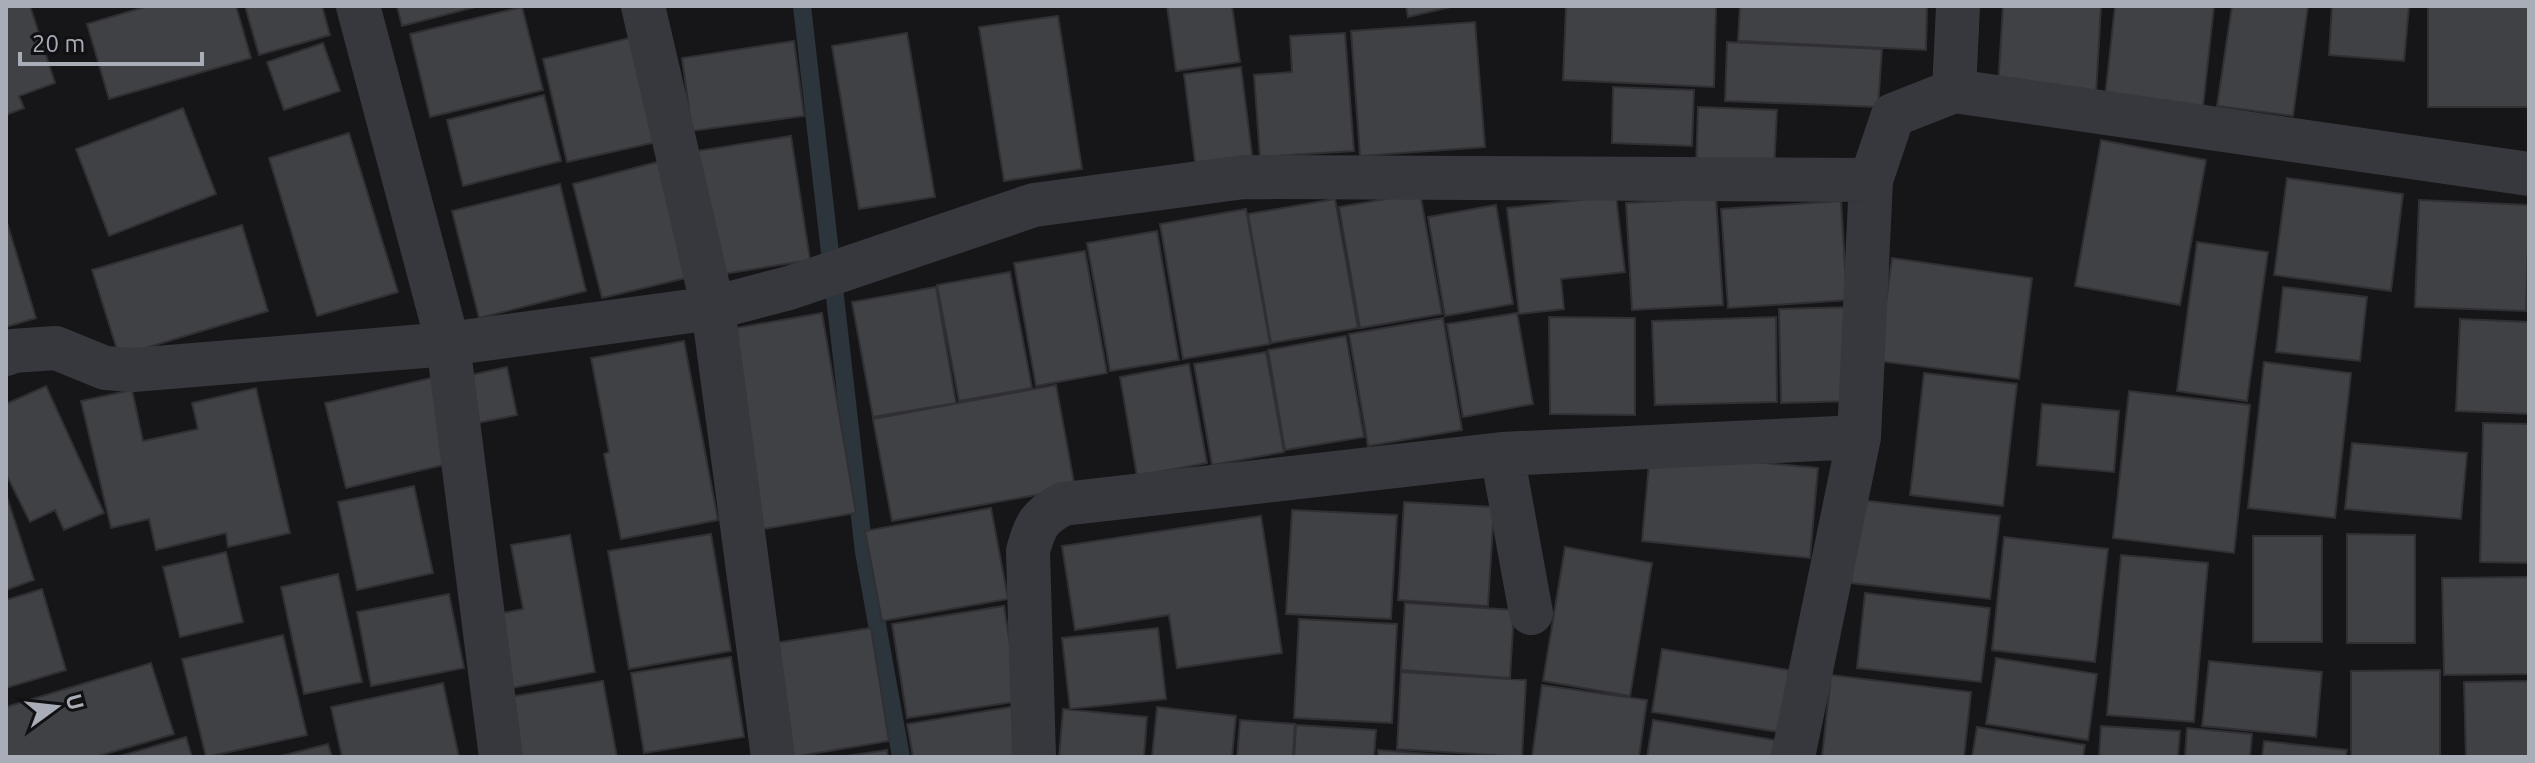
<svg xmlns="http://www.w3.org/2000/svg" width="2535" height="763" viewBox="0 0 2535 763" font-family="Ubuntu,sans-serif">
<rect width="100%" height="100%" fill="#161618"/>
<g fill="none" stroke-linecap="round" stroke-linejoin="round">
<path stroke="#2c353c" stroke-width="18" d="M802 6 864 552 901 757"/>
</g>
<path fill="#404145" stroke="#303034" stroke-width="2" d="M6 6H30L55 83 19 96 24 108 6 115Z
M148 6H236L251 58 109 99 87 24Z
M245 6H322L330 35 259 55Z
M397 6H479L402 26Z
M1167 6H1232L1240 62 1176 71Z
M1406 6H1455L1408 17Z
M1566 6H1716L1714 87 1563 80Z
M1740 6H1927L1926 50 1738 41Z
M2003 6H2101L2096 93 1998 87Z
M2115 6H2214L2203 107 2105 97Z
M2232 6H2308L2293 116 2217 106Z
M2332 6H2409L2404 61 2329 55Z
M2428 6H2529V107H2428Z
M522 7 543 90 430 117 410 34Z
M1058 16 1082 169 1004 181 979 27Z
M1475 22 1485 147 1360 156 1351 31Z
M907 33 935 197 859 209 832 46Z
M1345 33 1354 151 1260 157 1254 75 1292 72 1290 36Z
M646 34 670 139 567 162 543 59Z
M794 41 804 116 692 131 682 58Z
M1727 42 1882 49 1878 107 1725 101Z
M323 43 340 91 284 110 267 62Z
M1241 67 1253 163 1196 170 1184 74Z
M1613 87 1694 90 1692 146 1612 143Z
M544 95 561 161 463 186 447 120Z
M1698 107 1777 110 1774 172 1696 169Z
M183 108 216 194 109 236 76 149Z
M349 133 398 292 317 316 269 158Z
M791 136 810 260 717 275 697 151Z
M2101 140 2206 160 2180 305 2075 286Z
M661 161 690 277 602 298 573 184Z
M2287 178 2403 194 2391 291 2274 275Z
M560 184 586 291 479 318 452 211Z
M1420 193 1442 314 1360 328 1339 207Z
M1616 196 1625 272 1561 279 1564 309 1519 314 1507 208Z
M1716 198 1723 305 1632 310 1626 203Z
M1335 199 1358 328 1271 343 1248 214Z
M2419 200 2529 205 2526 311 2415 307Z
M1841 201 1847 300 1728 308 1721 209Z
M1496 205 1513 304 1445 316 1428 217Z
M1246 209 1270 344 1183 359 1160 224Z
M6 219 36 318 6 327Z
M242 225 268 311 119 356 92 270Z
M1157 231 1179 360 1110 371 1087 243Z
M2197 242 2268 252 2247 401 2177 391Z
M1085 251 1107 373 1036 386 1014 263Z
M1892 258 2032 278 2019 379 1878 361Z
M1010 272 1032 388 959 401 937 285Z
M936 287 956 403 873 417 852 302Z
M2283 287 2367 297 2360 361 2276 352Z
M1852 307 1855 401 1781 403 1779 309Z
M822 313 856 513 758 530 724 330Z
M1517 313 1533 404 1463 417 1447 324Z
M1549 317 1635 318V415L1550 414Z
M1776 317 1777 402 1655 405 1652 321Z
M1443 318 1462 430 1368 446 1349 334Z
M2460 319 2529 322V414L2456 411Z
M1346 336 1364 437 1285 450 1268 350Z
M684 341 718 520 621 539 604 454 609 452 591 358Z
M1266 352 1284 452 1212 465 1194 364Z
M2264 362 2351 373 2335 518 2248 508Z
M1189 364 1207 463 1137 476 1120 377Z
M507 367 517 415 467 425 457 378Z
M1924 373 2017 384 2003 506 1910 495Z
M435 377 456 462 346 488 325 403Z
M1056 385 1075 488 892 521 873 419Z
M46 386 104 513 64 530 55 510 30 522 6 474V404Z
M256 388 290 533 228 547 226 533 156 550 149 519 111 528 81 401 132 390 143 441 198 429 192 403Z
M2129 391 2250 405 2234 553 2113 538Z
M2042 404 2119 411 2114 472 2037 465Z
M2483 423 2529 424V563L2480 562Z
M2352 443 2467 453 2461 519 2345 509Z
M1650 452 1818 468 1810 558 1642 541Z
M414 486 433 573 357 590 338 502Z
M6 494 34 580 6 590Z
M1860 500 2000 516 1990 599 1851 583Z
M1404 502 1494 507 1488 606 1398 600Z
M991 508 1008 599 882 621 865 531Z
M1292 510 1397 515 1391 619 1286 614Z
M1261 516 1282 653 1177 668 1169 615 1075 630 1062 546Z
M711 534 731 651 629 669 608 551Z
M2347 534 2415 535V643H2347Z
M570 535 595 672 501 690 488 616 523 609 511 545Z
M2253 536H2322V642H2253Z
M2004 537 2108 549 2095 662 1992 650Z
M1565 547 1652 563 1630 696 1543 681Z
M226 552 243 622 180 637 163 567Z
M2121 555 2208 563 2194 722 2107 715Z
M338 574 362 682 304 694 281 587Z
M2529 577V674L2444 675 2442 578Z
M42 589 66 670 6 688V600Z
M1865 593 1990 608 1981 682 1857 668Z
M449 594 464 668 371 686 357 612Z
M1405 603 1514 610 1510 678 1401 670Z
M1004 606 1019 701 907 718 892 624Z
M1299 619 1397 624 1392 723 1294 718Z
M871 628 889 741 793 757 768 644Z
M1158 628 1166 699 1070 709 1062 638Z
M283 635 307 735 206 757 182 659Z
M1662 649 1789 670 1779 732 1652 712Z
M731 657 744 737 644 753 631 673Z
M1996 658 2097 674 2088 740 1986 724Z
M2209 661 2322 672 2316 737 2202 726Z
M151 663 174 734 95 757H6V707Z
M2440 670V757H2351V671Z
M1401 672 1526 680 1522 757 1397 749Z
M1831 675 1971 692 1964 757H1822Z
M603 681 617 757H513L503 698Z
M2529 681V757H2466L2464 682Z
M443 683 459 757H342L331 707Z
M1542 685 1647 700 1639 757H1532Z
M1022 705 1030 757H913L907 724Z
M1157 707 1236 716 1232 757H1152Z
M1063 709 1147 717 1144 757H1059Z
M1240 720 1295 724 1293 757H1237Z
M1653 720 1775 740 1772 757H1647Z
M1296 725 1376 730 1374 757H1294Z
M2101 726 2180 731 2178 757H2099Z
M1977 727 2085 745 2083 757H1972Z
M2187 728 2252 734 2250 757H2185Z
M186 737 192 757H117Z
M2264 741 2347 750 2346 757H2262Z
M328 744 332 757H277Z
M887 750 888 757H840Z
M1378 750 1468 757H1378Z"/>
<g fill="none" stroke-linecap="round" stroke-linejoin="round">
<path stroke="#37383d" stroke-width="44" d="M358 6 448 344 501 757
M643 6 713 308 773 757
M1954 91 1958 6
M6 354 12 351 56 348 105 368 133 370 448 344 713 308 789 288 1034 205 1244 177 1871 180 1893 115 1954 91 2529 174
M1502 454 1859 437
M1034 757 1028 551C1035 525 1039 517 1063 504L1502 454 1531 613
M1793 757 1859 437 1871 180"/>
</g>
<rect width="2535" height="763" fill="none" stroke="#a8adb8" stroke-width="16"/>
<g transform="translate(56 707) rotate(75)" stroke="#111113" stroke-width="6" paint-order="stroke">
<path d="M0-6L14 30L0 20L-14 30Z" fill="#a8adb8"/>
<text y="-12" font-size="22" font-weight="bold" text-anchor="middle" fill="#a8adb8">U</text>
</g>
<path d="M20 52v12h182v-12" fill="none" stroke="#a8adb8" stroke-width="4"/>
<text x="32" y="52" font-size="24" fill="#a8adb8" stroke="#111113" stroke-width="6" paint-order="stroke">20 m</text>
</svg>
